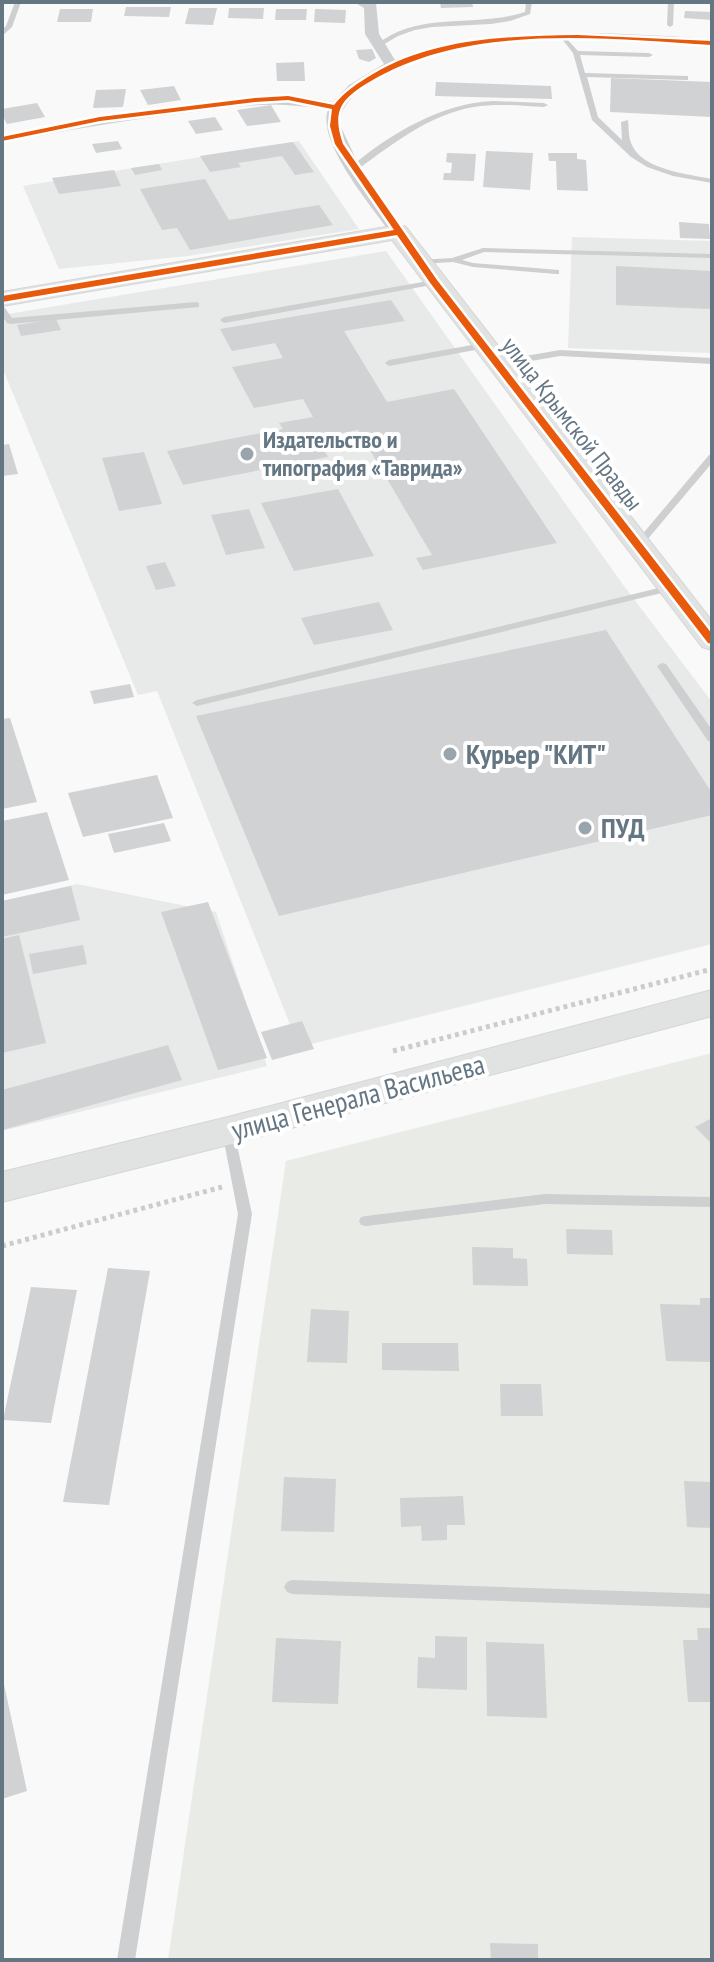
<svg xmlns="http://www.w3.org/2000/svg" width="714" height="1962" viewBox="0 0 714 1962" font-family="'PT Sans Narrow',sans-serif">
<rect width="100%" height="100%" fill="#f9f9f9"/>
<path fill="#e8e9e9" d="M299 141 359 229 188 256 59 269 23 186Z
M572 237 712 241V353L568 348Z
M386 251 624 586 712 702V944L299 1047 157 691 138 695 2 367V315Z
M77 884 216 912 267 1066 2 1131V901Z"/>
<path fill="#e8ebe6" d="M712 1053V1960H168L286 1161Z"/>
<path fill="#d0d2d3" d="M440 2H472L473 7 441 8Z
M126 7H171L169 17 124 16Z
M189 8H217L213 25 185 24Z
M229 8H264L263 19 228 18Z
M60 9H93L91 22H57Z
M276 9H307L306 20H275Z
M315 9 346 10 345 23 314 22Z
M685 11 712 12V20L684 18Z
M372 49 376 58 369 62 359 59 356 50Z
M304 62 305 81H277L276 63Z
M611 78 712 82V117L610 112Z
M436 82 551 86 552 99 435 96Z
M174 86 181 100 148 105 140 90Z
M126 89 123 107 93 108 96 90Z
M37 103 45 117 7 124 2 115V109Z
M271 105 281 122 247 126 237 110Z
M215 117 223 130 196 134 188 121Z
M118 141 122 149 96 153 92 144Z
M293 142 314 172 295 175 282 156 238 163 241 167 210 172 200 156Z
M486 151 533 153 530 190 483 187Z
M447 153 476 154 474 181 443 180 444 173H451L452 163 446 162Z
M548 153H577V159L586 160 588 191 557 190 556 161H549Z
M159 164 162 170 135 175 131 168Z
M114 170 121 186 59 194 52 178Z
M205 179 229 220 319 205 333 225 190 250 177 228 162 230 140 189Z
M679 222 709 224 710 239 680 238Z
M616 266 712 271V309L616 305Z
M391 300 405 321 344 331 387 402 454 389 557 543 423 570 416 558 432 555 358 430 337 434 343 444 323 448 328 457 183 485 167 451 283 429 279 423 313 417 303 399 254 408 232 367 283 358 275 343 232 351 220 329Z
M56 319 61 330 21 336 17 325Z
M9 444 18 474 2 476V445Z
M144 452 162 504 119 511 102 458Z
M338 489 374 556 294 571 261 503Z
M249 509 265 548 226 555 211 515Z
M165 562 176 586 156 590 146 566Z
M379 602 393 630 314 645 301 618Z
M606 630 712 793V815L279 916 196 716Z
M130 684 134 697 94 704 90 691Z
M10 718 37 802 2 809V719Z
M157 775 173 818 83 837 68 793Z
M47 812 69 880 2 895V821Z
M164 823 171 841 114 853 108 834Z
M71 886 80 920 2 937V901Z
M208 902 267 1058 218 1070 161 912Z
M19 935 46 1043 2 1053V939Z
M83 945 87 964 33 974 29 954Z
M302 1021 314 1049 272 1060 261 1032Z
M168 1045 182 1080 2 1130V1090Z
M712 1118V1144L695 1127Z
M566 1229 612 1230 613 1255 567 1254Z
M472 1247 513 1248V1258L527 1259 528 1286 473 1285Z
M108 1268 150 1271 109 1505 63 1502Z
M31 1287 77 1290 51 1423 3 1420Z
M700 1298H712V1362L666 1361 660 1304 700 1305Z
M311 1309 349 1311 347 1363 307 1362Z
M382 1343H458L459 1371 382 1370Z
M500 1384H541L543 1416H501Z
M284 1477 336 1479 334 1532 281 1531Z
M684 1481 712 1482V1528L687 1527Z
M463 1496 465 1525H447V1540L422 1541 421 1526 401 1527 400 1498Z
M697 1628H712V1702H688L683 1640H698Z
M435 1636 467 1637V1690L417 1688 418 1657 435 1658Z
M276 1638 341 1641 338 1704 272 1702Z
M486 1642 544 1644 547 1718 487 1716Z
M2 1675 27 1791 2 1799Z
M490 1943 538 1944V1960H491Z"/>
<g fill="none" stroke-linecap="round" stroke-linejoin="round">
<defs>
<path id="secondary" d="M398 225 406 227 712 621V650L702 647 392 240 2 306V292Z
M712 990V1016L228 1145 2 1202V1172L228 1117Z"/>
</defs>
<use href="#secondary" stroke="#d5d6d7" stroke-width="2"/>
<path stroke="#cbcccd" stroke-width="5" stroke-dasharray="4 4" stroke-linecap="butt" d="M393 1051 712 969
M2 1246 222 1187"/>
<path fill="#cecfd0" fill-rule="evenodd" d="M15 2H21L12 27 2 36V30L6 26Z
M526 2H532L530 14 510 21 491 24 432 27 415 30 398 36 381 46 376 45C418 10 476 28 525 12Z
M668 2H674L673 25 670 27 667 25Z
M565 37 578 51 649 53 653 55 649 57 580 55 585 73 688 76V80H685L587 77 598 117 622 140 621 122 628 120C629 128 628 137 632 145 643 170 688 174 712 179V183L673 176 647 167 631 157 592 120 573 53 562 39Z
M493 101 544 103 548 105 544 107C521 106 497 103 474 107 430 114 393 144 358 169L351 167C389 134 442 103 493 101Z
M483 248 712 254V258L484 252 462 260 473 263 559 270V274H556L473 267 453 262 419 264 415 262 419 260 452 258Z
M434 280 438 282 437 284 224 323 220 320 224 317Z
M196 302 199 303V307L10 324 7 323 2 316V307L5 308 12 318Z
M483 343 486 344V348L389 366 385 363 389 360Z
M560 350 712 358V364L560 356 497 367 493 364 497 361Z
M712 454V463L641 547H635V543L709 455Z
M671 585 676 588 674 590 197 706 192 703 197 700Z
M662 663 666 664 712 730V742L708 741 657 666Z
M228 1126 233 1127 234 1131 252 1214 135 1960H117L238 1214 222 1131 223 1127Z
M545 1194 712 1197V1207L545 1204 366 1226 361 1225 359 1221 361 1217 366 1216Z
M292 1580 712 1594V1608L292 1594 287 1592 284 1587 287 1582Z"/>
<path fill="#cecfd0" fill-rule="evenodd" d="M354 2 376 3 379 34 395 60C497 24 606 32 712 39V47C603 40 471 23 373 82 357 92 342 103 339 123L357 161 406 232 398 237 392 235C374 209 316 142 328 110 274 100 239 106 186 113 124 120 63 131 2 143V135L100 115 255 96 288 94 333 102 349 85 384 64 365 34 364 8Z"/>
<use href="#secondary" fill="#e1e2e2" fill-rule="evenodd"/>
<defs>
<path id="cycleway" d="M577 35 712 41V45C603 38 469 23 371 81 342 98 331 110 343 144L437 280 712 634V644L708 643 431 284 397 235 2 302V296L394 230 335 144 330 126 332 109 288 100 255 102 100 121 2 141V137L100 117 255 98 288 96 334 105C345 91 358 83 373 74 433 38 508 36 577 35Z"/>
</defs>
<use href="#cycleway" stroke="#fff" stroke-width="5"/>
<use href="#cycleway" fill="#e8590c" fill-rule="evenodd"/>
</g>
<g fill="#99a4ac" stroke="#fff" stroke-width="3">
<circle cx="247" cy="454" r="8"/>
<circle cx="450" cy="754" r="8"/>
<circle cx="585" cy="828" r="8"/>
</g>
<g text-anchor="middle" stroke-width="8" stroke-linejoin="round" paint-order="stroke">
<g font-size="24" fill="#657683" stroke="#fff">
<text transform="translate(572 424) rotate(52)" y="8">улица Крымской Правды</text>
</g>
<g font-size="24" font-weight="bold" fill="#657683" stroke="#fff" text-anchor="start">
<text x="263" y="448">Издательство и<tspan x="263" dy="28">типография «Таврида»</tspan></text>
</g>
<g font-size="28" font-weight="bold" fill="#657683" stroke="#fff" text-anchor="start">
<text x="466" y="764">Курьер "КИТ"</text>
<text x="601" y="838">ПУД</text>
</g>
<g font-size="28" fill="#657683" stroke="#fff">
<text transform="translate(358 1097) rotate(-15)" y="10">улица Генерала Васильева</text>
</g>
</g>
<rect width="714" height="1962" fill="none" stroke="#657683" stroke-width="8"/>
</svg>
